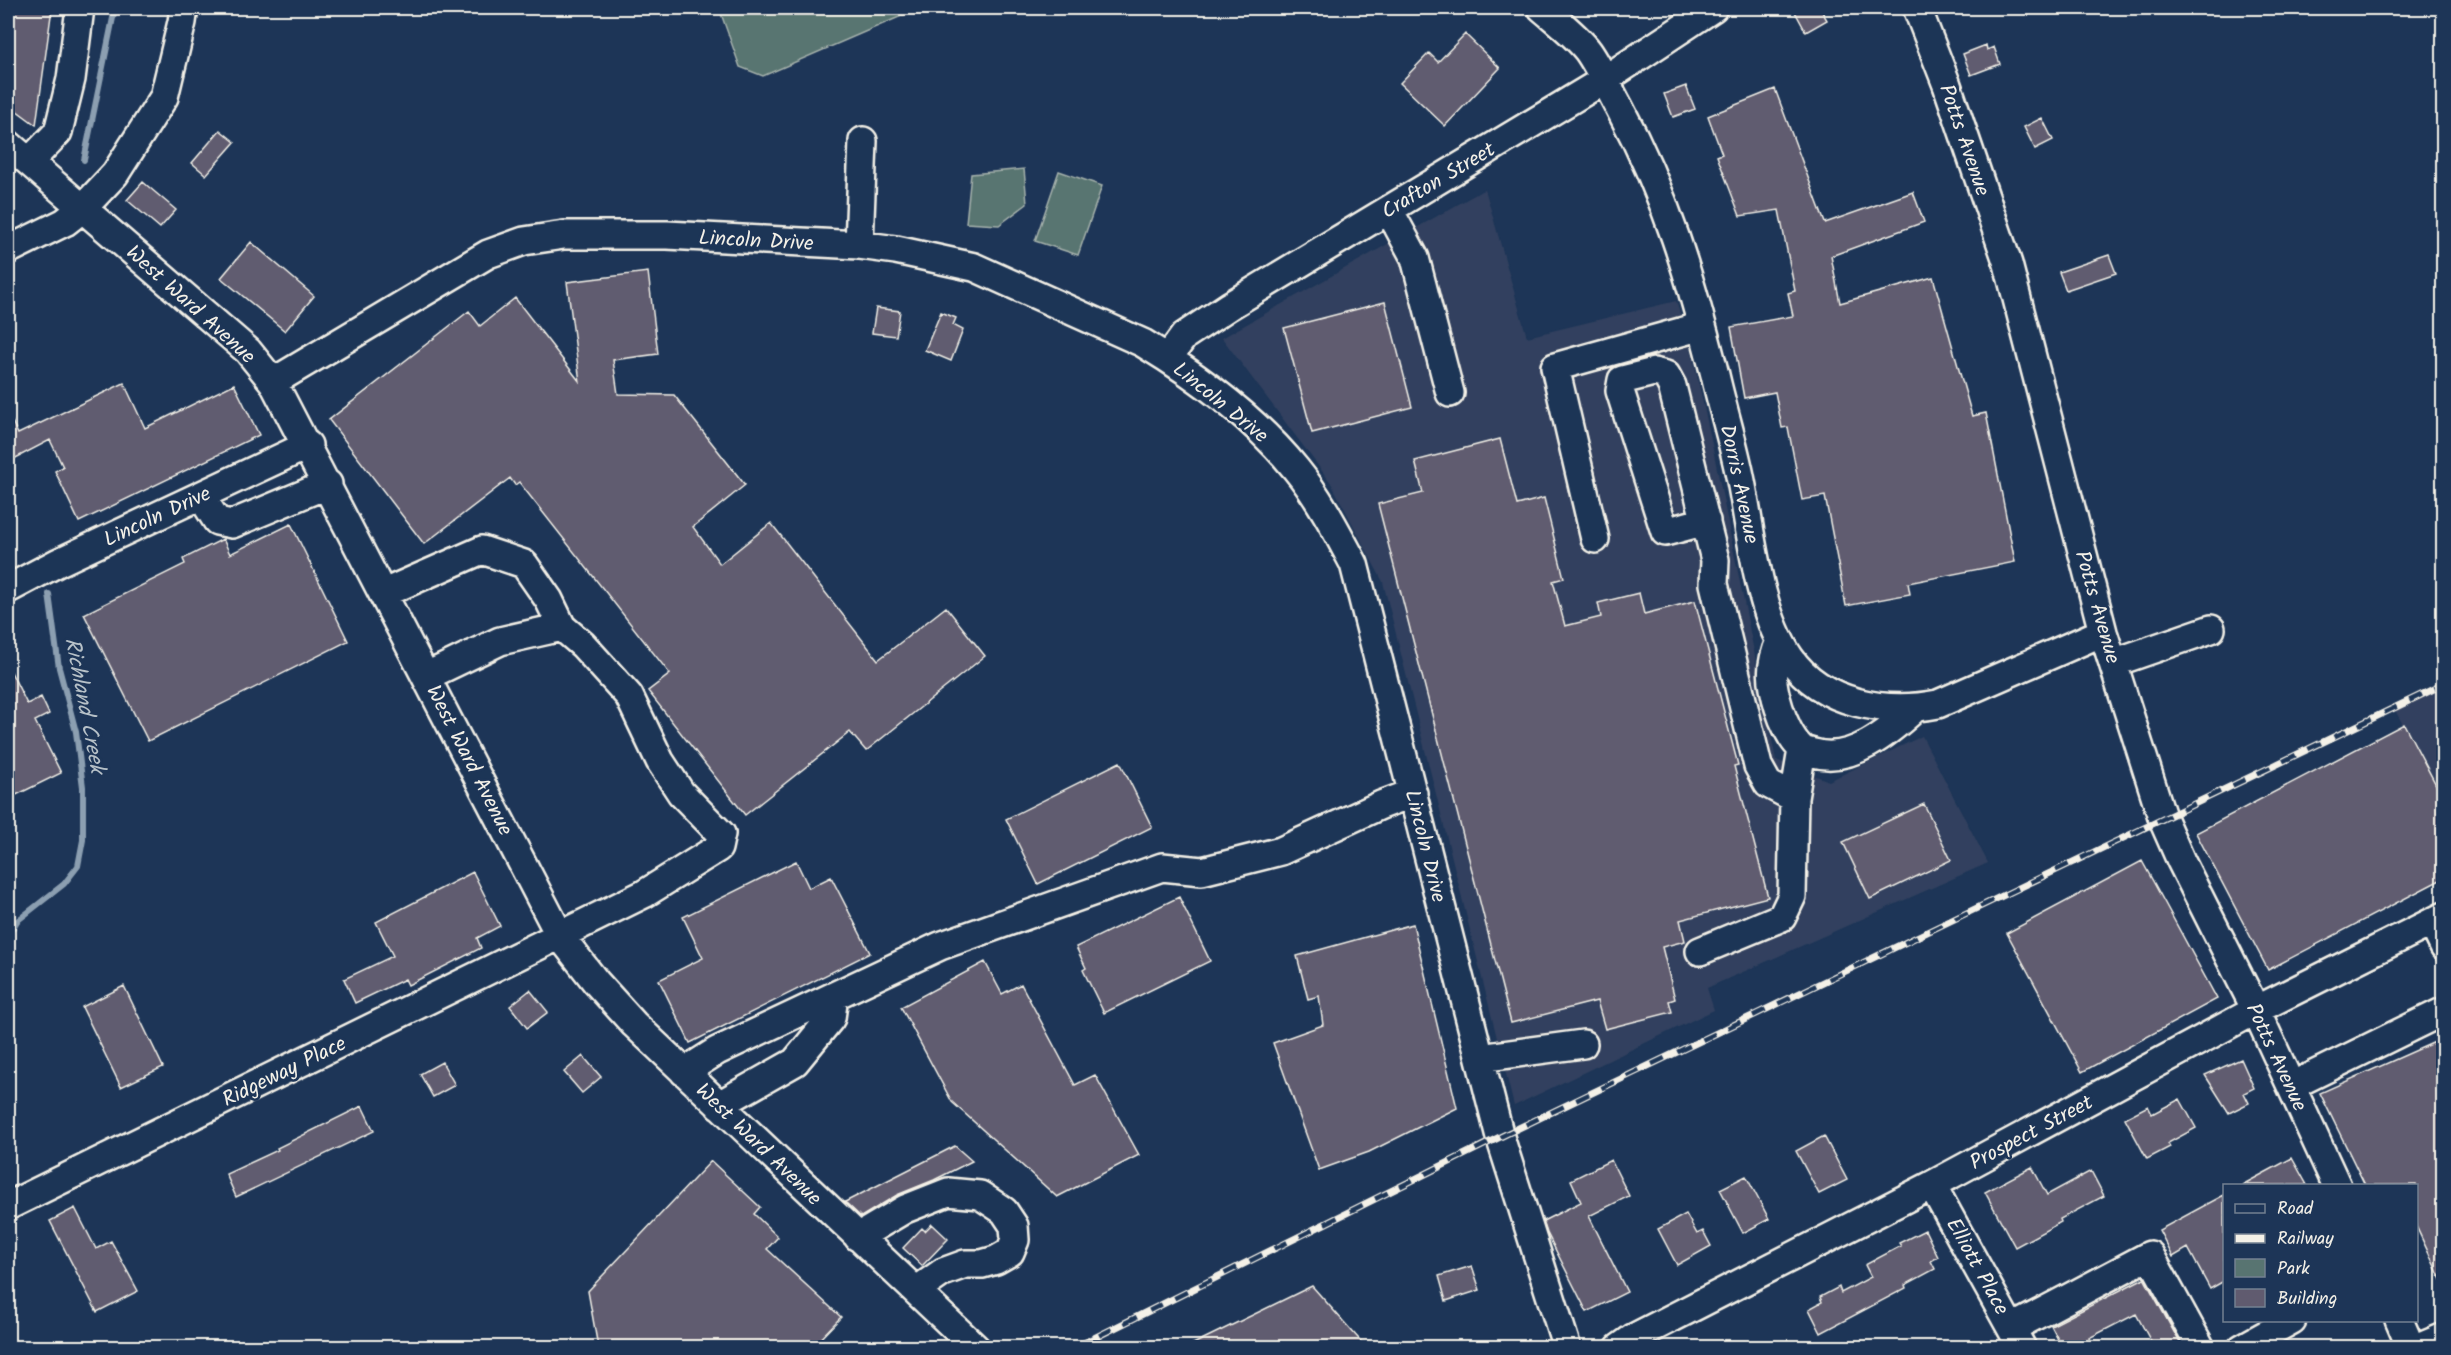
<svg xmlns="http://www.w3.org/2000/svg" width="2451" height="1355" viewBox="0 0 2451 1355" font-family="Kalam,sans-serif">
<rect width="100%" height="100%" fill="#1d3557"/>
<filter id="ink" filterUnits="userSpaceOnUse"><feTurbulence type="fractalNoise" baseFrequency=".0167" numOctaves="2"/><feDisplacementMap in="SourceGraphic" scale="12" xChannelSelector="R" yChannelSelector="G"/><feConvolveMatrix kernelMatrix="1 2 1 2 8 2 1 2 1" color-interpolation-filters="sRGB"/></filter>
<g filter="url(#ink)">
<path fill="#31405e" d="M1485 189 1527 337 1676 301 1691 348 1711 439 1776 760 1829 781 1922 736 1988 863 1707 988 1714 1010 1514 1106 1383 582 1331 483 1222 338Z
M2443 687V800L2395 710Z"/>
<path fill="#587471" stroke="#a6b2ac" stroke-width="1.5" d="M719 8H920L763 76 740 67Z
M1024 169 1027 204 999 225 966 223 971 174Z
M1059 171 1102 186 1078 255 1035 241Z"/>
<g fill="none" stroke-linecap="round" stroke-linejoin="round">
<path stroke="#8c9fb1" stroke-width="6" d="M84 160 115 8
M8 936 17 921 64 884 78 866 83 840V787L76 732 59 668 49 594"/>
</g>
<path fill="#605b6f" stroke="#f4f1e8" stroke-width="1.5" d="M8 8H52L36 125 8 104Z
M1793 8H1820L1827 20 1806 32Z
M1465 34 1500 68 1445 126 1400 83 1429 53 1438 62Z
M1986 45 1987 50 1994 47 2000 64 1971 75 1963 54Z
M1686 86 1695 109 1673 117 1664 94Z
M1775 89 1825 223 1913 192 1924 222 1831 256 1840 303 1933 277 1972 416 1986 413 2015 562 1908 583 1910 594 1846 606 1825 496 1802 500 1788 427 1782 428 1775 392 1744 398 1731 327 1793 316 1788 293 1795 291 1779 210 1740 216 1717 156 1722 154 1708 116Z
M2042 118 2053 140 2035 149 2024 127Z
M220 130 235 142 206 175 192 163Z
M143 182 176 210 160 228 127 200Z
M251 242 314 296 285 331 221 278Z
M2109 255 2116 273 2066 290 2059 272Z
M648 272 658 354 613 360 618 394 674 395 745 485 693 527 720 564 771 523 878 660 946 607 985 656 866 751 850 732 745 815 648 691 670 674 519 482 515 485 510 478 424 544 329 420 469 311 480 326 515 298 580 382 567 282Z
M1385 302 1412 407 1312 433 1284 328Z
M876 308 900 311 896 336 872 333Z
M941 312 956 318 953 325 963 330 951 361 925 350Z
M124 383 145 428 234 384 259 435 79 522 55 471 63 467 50 440 8 462V413L18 434Z
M1500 439 1517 505 1544 498 1564 578 1553 581 1565 626 1601 617 1598 603 1639 593 1644 614 1695 601 1738 765 1734 766 1768 897 1680 920 1685 941 1662 947 1675 999 1669 1001 1672 1012 1605 1029 1597 1001 1511 1023 1378 504 1423 493 1415 461Z
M291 524 348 641 148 741 84 614 185 564 183 559 223 539 230 554Z
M8 666 27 704 41 697 49 714 35 721 61 773 8 799Z
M2404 724 2444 800V878L2268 970 2196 833Z
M1120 762 1152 827 1038 884 1006 819Z
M1924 804 1951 860 1870 899 1843 842Z
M796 861 809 888 831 877 870 953 690 1043 659 980 703 958 683 917Z
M2142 861 2217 999 2082 1072 2007 933Z
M473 872 500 926 477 938 481 948 408 985 405 979 355 1003 344 979 393 956 376 922Z
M1179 897 1210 961 1104 1013 1083 970 1086 968 1076 947Z
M1413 924 1457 1108 1369 1152 1319 1170 1273 1043 1323 1025 1319 996 1308 999 1297 956Z
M985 962 1002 994 1021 984 1075 1085 1095 1075 1139 1155 1057 1197 952 1102 901 1007Z
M124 986 163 1067 121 1087 82 1007Z
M530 990 548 1012 527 1028 510 1006Z
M2444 1038V1286L2416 1226V1185H2365L2320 1093Z
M583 1056 601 1077 582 1093 564 1072Z
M2241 1059 2254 1088 2244 1093 2249 1103 2229 1113 2205 1075Z
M442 1062 455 1085 433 1097 420 1074Z
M2180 1099 2196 1128 2168 1143 2170 1147 2147 1159 2125 1118 2148 1106 2152 1114Z
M362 1106 374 1131 236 1197 226 1174 278 1150 277 1148Z
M1824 1136 1847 1180 1819 1194 1796 1151Z
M955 1146 972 1161 934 1180 897 1195 861 1217 845 1202Z
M2292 1158 2307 1185H2242Z
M1611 1160 1629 1196 1589 1216 1627 1292 1587 1312 1547 1233 1543 1221 1581 1202 1571 1180Z
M711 1161 760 1207 754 1214 778 1237 767 1249 841 1317 812 1347H598L588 1291Z
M2032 1167 2047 1195 2091 1171 2104 1196 2060 1219 2061 1222 2015 1247 1985 1192Z
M1746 1176 1769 1219 1743 1233 1720 1189Z
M2224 1195V1281L2210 1289 2188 1248 2173 1257 2159 1230Z
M75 1208 96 1249 111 1241 138 1291 97 1312 50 1221Z
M1686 1214 1697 1234 1703 1231 1711 1246 1677 1265 1658 1229Z
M932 1224 948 1239 922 1266 903 1248 922 1228 925 1231Z
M1925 1230 1938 1257 1931 1261 1935 1269 1905 1285 1906 1288 1821 1333 1809 1309 1822 1302 1820 1297 1839 1287 1841 1293 1871 1277 1865 1265 1901 1246 1899 1243Z
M1472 1266 1480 1290 1446 1301 1439 1276Z
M2144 1278 2180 1343 2171 1347H2154L2136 1314 2089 1338 2094 1347H2062L2051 1326Z
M1312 1286 1366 1347H1187Z"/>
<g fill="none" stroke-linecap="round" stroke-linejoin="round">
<defs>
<path id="minor" d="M1542 8C1557 21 1576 35 1588 51 1600 68 1609 89 1619 107 1666 194 1691 280 1715 375 1723 410 1734 445 1741 481 1752 536 1758 612 1790 658 1823 705 1887 714 1938 704L2103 632
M1917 8 1947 85 2008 264 2103 632 2163 820 2181 861 2256 1010 2337 1186
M8 144 248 351 273 382 560 936 596 982 634 1024 976 1348
M29 162 58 132 71 79 80 8
M1389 210 1415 258 1450 393
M859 245 863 141
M8 250 65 222 83 208 115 174 164 97 182 22 184 8
M1168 358 1184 336 1229 306 1604 80 1713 8
M273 382 488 254 524 241 564 235H667L859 245 896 250 974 267 1143 343C1199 377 1255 418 1296 469 1319 497 1337 532 1354 564L1500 1137 1567 1348
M201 496 217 521 232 524 328 484
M1706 521 1665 532 1620 391 1622 380 1654 372 1666 375 1672 386 1715 560 1714 584 1758 766 1768 784 1794 798
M1595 539 1555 367 1702 326
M8 589 59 562 308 445
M384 593 482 550 524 564 549 600 562 627
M1780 641C1769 666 1771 682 1779 708 1783 721 1791 739 1801 748 1804 751 1810 752 1814 753 1851 764 1889 732 1915 708
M2113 663 2211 629
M2432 922 2444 947
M1700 951 1782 917 1792 896 1794 798 1802 750
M1480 1058 1583 1044
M684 1072 717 1051 940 946 1162 867 1202 871 1281 851 1381 805 1413 793
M2291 1086 2444 1011
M719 1105 795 1062 831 1018 834 996
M1932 1185 2022 1348
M8 1206 644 894 718 848 721 834 681 793 660 761 629 696 583 645 562 627 500 641 427 676
M858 1237 905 1209 948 1192 980 1195 1004 1211 1014 1226 1015 1240 1010 1252 996 1260 982 1264H965L943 1272 916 1291
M2399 1320 2411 1348
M2012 1328 2150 1255 2201 1348
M1619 1348 1633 1338 1932 1185 2256 1010 2444 916
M2242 1348 2292 1320
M2418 1348 2444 1337"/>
</defs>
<use href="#minor" stroke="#f4f1e8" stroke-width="32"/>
<use href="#minor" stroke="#1d3557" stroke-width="27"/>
<defs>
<path id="rail" d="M1074 1348 1500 1137 2444 684"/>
</defs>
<use href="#rail" stroke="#f4f1e8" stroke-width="7"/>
<use href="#rail" stroke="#1d3557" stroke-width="4.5" stroke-dasharray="14" stroke-linecap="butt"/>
</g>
</g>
<g text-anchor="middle" stroke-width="5" stroke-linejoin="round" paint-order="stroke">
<g font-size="21" fill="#f4f1e8" stroke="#1d3557">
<text transform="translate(1965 140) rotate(71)" y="7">Potts Avenue</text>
<text transform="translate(1438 180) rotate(-31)" y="7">Crafton Street</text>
<text transform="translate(756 240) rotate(3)" y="7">Lincoln Drive</text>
<text transform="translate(191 304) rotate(42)" y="7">West Ward Avenue</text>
<text transform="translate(1221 402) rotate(39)" y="7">Lincoln Drive</text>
<text transform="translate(1740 484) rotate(78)" y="7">Dorris Avenue</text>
<text transform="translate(157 516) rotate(-25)" y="7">Lincoln Drive</text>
<text transform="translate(2098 607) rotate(74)" y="7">Potts Avenue</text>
<text transform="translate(470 760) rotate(63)" y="7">West Ward Avenue</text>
<text transform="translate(1426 846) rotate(76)" y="7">Lincoln Drive</text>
<text transform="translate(2277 1057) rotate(65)" y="7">Potts Avenue</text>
<text transform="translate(284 1071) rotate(-26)" y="7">Ridgeway Place</text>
<text transform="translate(2031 1132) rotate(-28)" y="7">Prospect Street</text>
<text transform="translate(759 1144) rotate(44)" y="7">West Ward Avenue</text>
<text transform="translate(1978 1266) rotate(61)" y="7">Elliott Place</text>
</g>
<g font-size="22" font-style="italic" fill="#b7c1c8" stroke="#1d3557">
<text transform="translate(86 705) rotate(79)" y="8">Richland Creek</text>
</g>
</g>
<rect width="2451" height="1355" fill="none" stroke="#1d3557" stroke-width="30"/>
<rect x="15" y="15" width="2421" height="1325" fill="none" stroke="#f4f1e8" stroke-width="2" filter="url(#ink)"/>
<rect x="2223" y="1184" width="195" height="138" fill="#1d3557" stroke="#738091" stroke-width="1.5"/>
<rect x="2235" y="1204" width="30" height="9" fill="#1d3557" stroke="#738091" stroke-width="1.5"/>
<text x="2277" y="1214" font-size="18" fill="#f4f1e8">Road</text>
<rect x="2235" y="1234" width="30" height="9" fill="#f4f1e8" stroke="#738091" stroke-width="1.5"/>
<text x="2277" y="1244" font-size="18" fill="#f4f1e8">Railway</text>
<rect x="2235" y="1259" width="30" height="18" fill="#587471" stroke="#738091" stroke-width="1.5"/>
<text x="2277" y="1274" font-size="18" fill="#f4f1e8">Park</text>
<rect x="2235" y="1289" width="30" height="18" fill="#605b6f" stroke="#738091" stroke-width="1.5"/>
<text x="2277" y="1304" font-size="18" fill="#f4f1e8">Building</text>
</svg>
